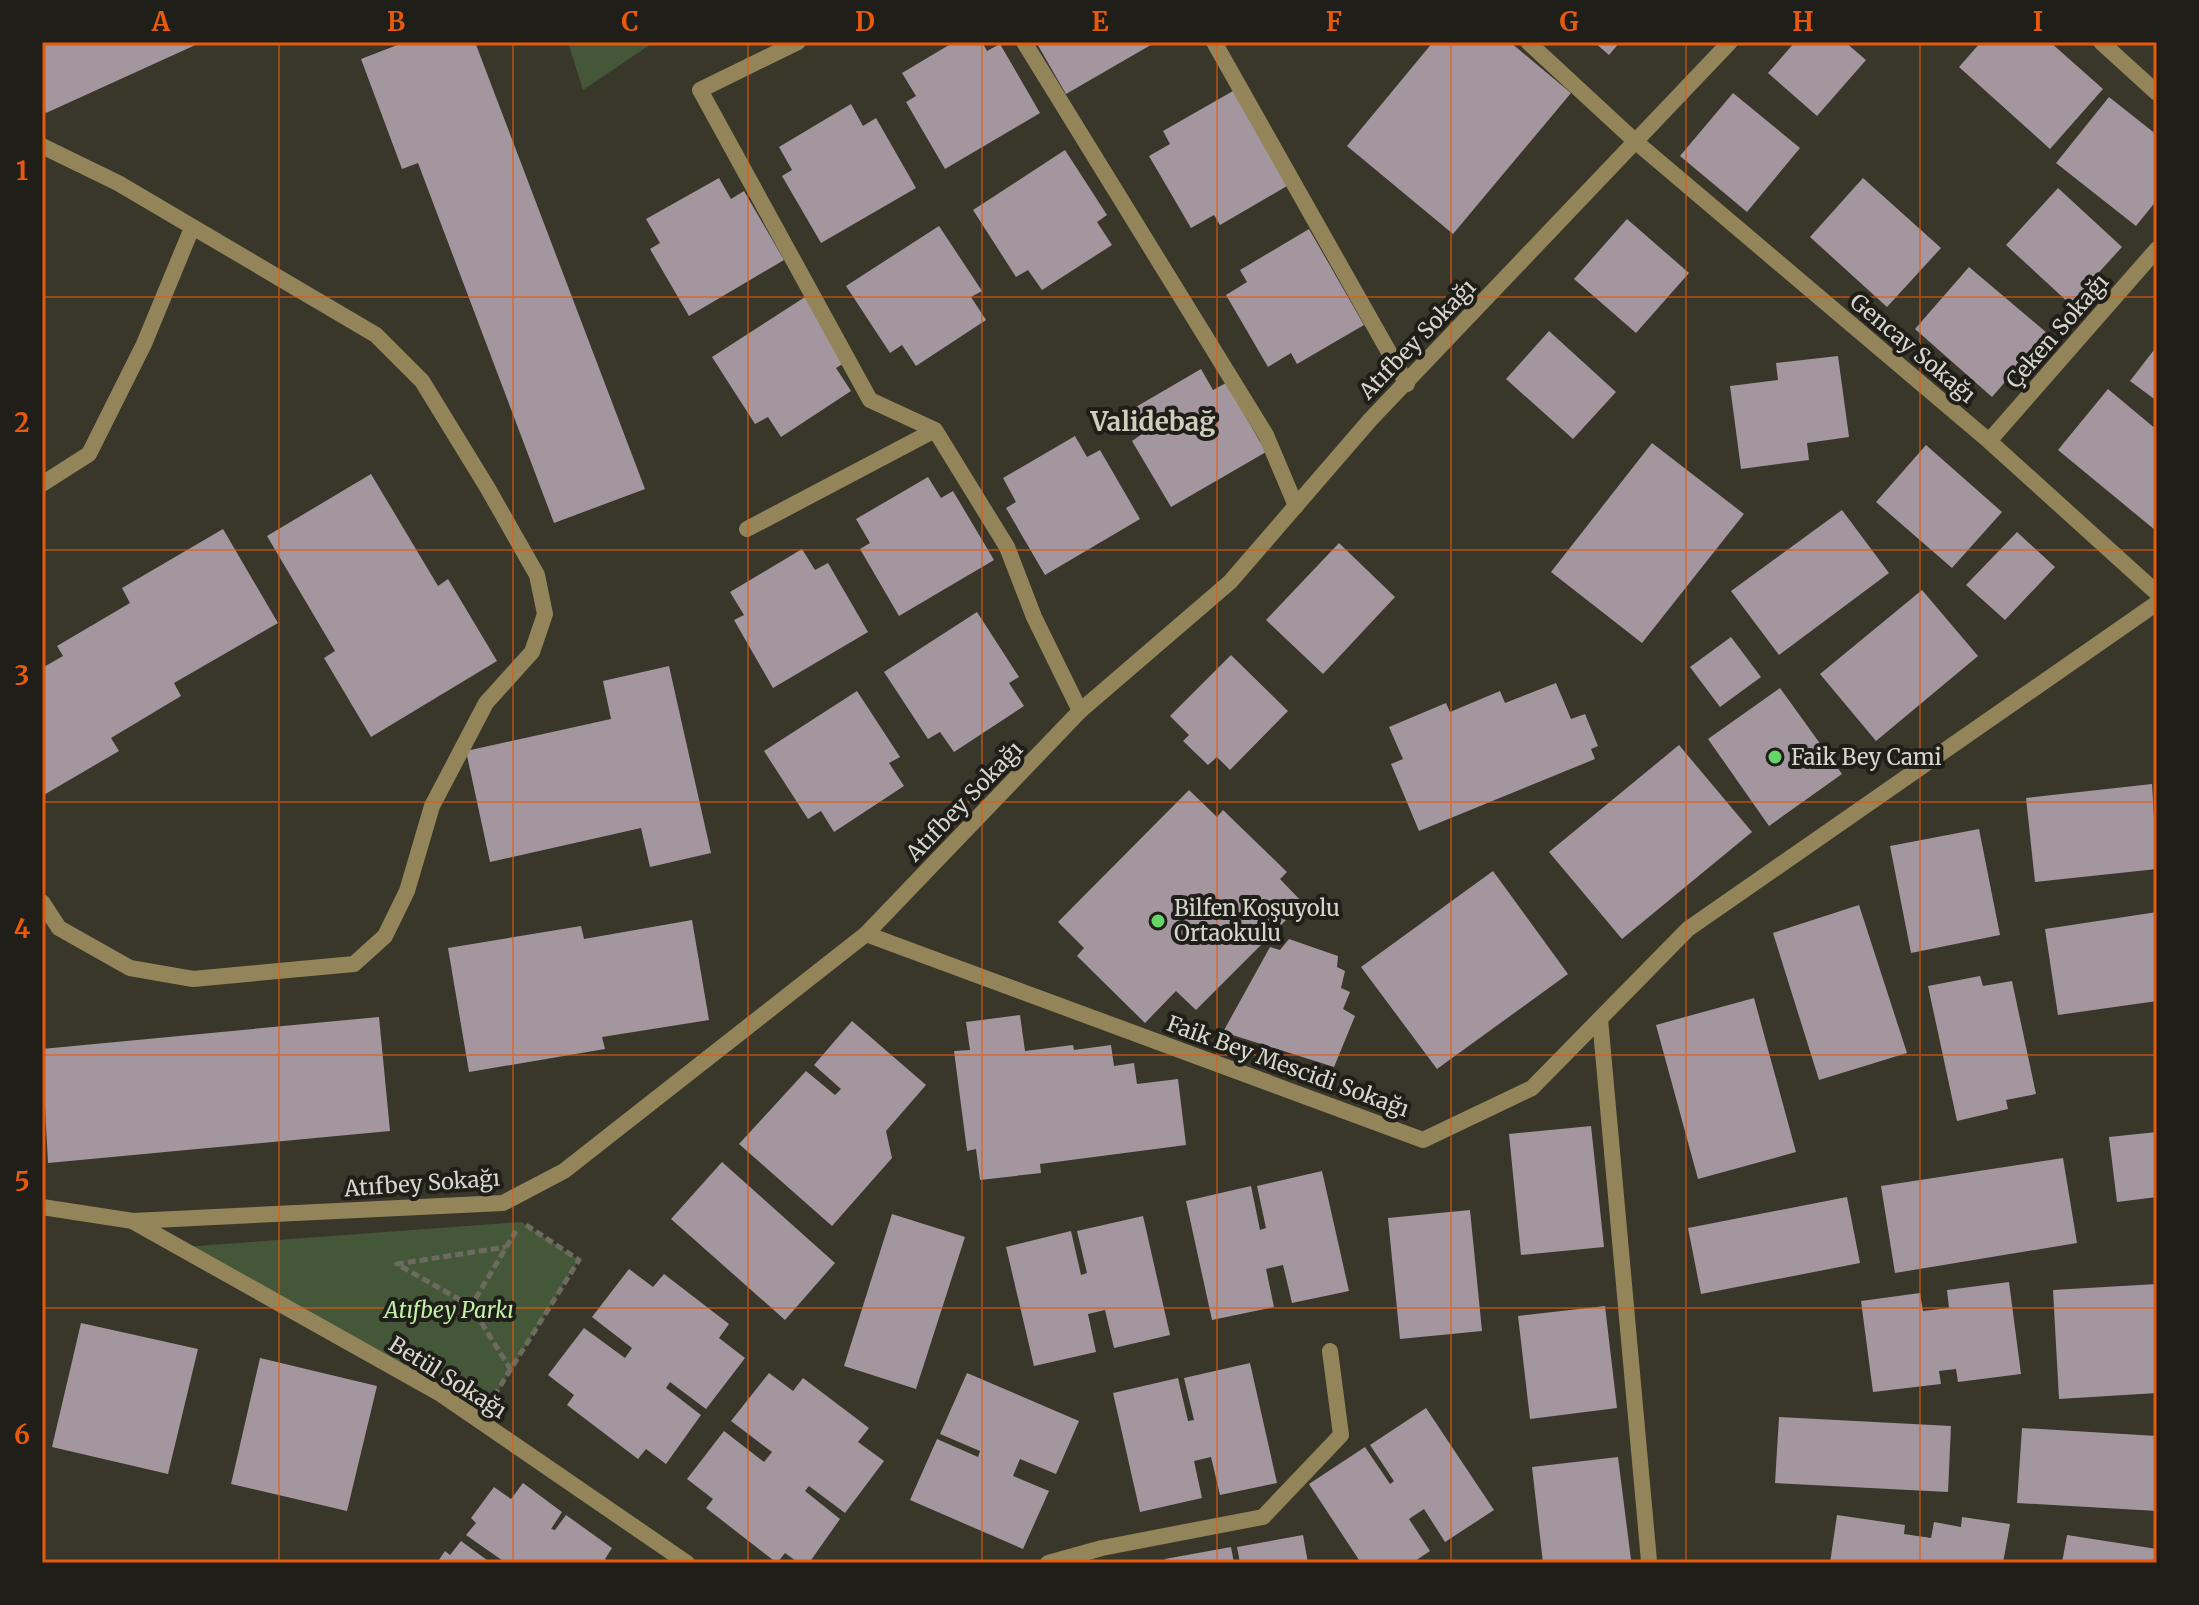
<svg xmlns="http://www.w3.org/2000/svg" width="2199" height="1605" viewBox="0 0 2199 1605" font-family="Merriweather,serif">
<rect width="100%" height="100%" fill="#39372a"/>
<path fill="#445839" d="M568 42H654L583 90Z
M521 1222 579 1260 479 1421 170 1248Z"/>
<path fill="#a4969f" d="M42 42H202L46 113 42 104Z
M405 42H475L645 489 554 523 418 163 402 169 361 59Z
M954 42H982L987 51 1000 44 1040 113 945 169 906 102 916 96 902 73Z
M1036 42H1156L1066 94Z
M1433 42H1510L1571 93 1453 234 1347 146Z
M1594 42H1620L1609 55Z
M1795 42H1845L1866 60 1817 116 1768 73Z
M1981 42H2050L2103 89 2050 149 1959 67Z
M1233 91 1287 186 1220 225 1214 215 1191 228 1149 156 1170 144 1163 131Z
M1733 93 1800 148 1747 212 1680 156Z
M2109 97 2157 135V200L2136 226 2056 163Z
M851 104 863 126 876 118 916 188 821 243 782 176 792 170 779 147Z
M1065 150 1107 215 1097 222 1112 245 1042 290 1028 270 1016 277 973 210Z
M719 178 731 199 744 191 784 260 689 316 650 249 660 243 646 219Z
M1863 178 1941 248 1887 307 1810 237Z
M2058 188 2122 247 2070 304 2006 245Z
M1627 219 1689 273 1636 333 1574 279Z
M939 226 982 291 971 297 986 320 916 366 902 345 890 353 846 286Z
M1309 229 1364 325 1297 364 1291 353 1268 367 1226 295 1247 282 1240 270Z
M1969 267 2047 333 1992 397 1915 329Z
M805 297 846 362 836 368 851 391 781 437 768 417 755 424 712 357Z
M1549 331 1616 392 1573 439 1506 379Z
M2157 346V401L2130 381Z
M1838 356 1849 437 1807 443 1809 460 1741 469 1730 386 1778 380 1776 363Z
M1201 369 1213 390 1226 383 1266 452 1171 507 1132 441 1142 434 1129 411Z
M2108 389 2157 430 2155 530 2058 450Z
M1075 436 1087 457 1100 450 1140 519 1045 575 1006 508 1016 502 1003 478Z
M1652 443 1744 514 1642 643 1551 572Z
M1926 445 2002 512 1952 568 1876 502Z
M371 474 438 586 448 579 497 661 371 737 324 658 335 651 267 536Z
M928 477 941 498 953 491 994 560 899 616 860 549 870 543 856 519Z
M1842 510 1889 573 1779 655 1731 591Z
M223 529 278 623 174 683 181 696 111 738 119 751 42 796V668L63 656 57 646 130 603 122 588Z
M2017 532 2055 567 2005 620 1966 585Z
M1339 543 1395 597 1323 674 1266 620Z
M802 549 815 570 828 563 868 632 773 688 734 620 744 615 730 592Z
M1922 590 1978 656 1876 741 1820 674Z
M977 612 1019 677 1009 683 1024 706 954 752 940 732 928 739 884 672Z
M1731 637 1761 677 1720 707 1690 667Z
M1231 655 1288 711 1230 770 1217 757 1208 765 1183 741 1189 735 1170 716Z
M669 666 711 853 650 867 641 828 490 862 466 751 611 719 603 681Z
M1556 683 1571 719 1585 714 1598 746 1591 749 1595 759 1419 831 1391 764 1403 759 1389 727 1446 703 1450 712 1500 691 1505 703Z
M1780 688 1842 774 1769 826 1708 739Z
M857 691 900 757 889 763 904 786 834 832 821 811 808 819 764 751Z
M1679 745 1752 832 1622 939 1549 852Z
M2152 784 2157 869 2035 882 2026 798Z
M1189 790 1217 817 1223 810 1287 872 1280 879 1303 903 1196 1010 1176 991 1145 1023 1077 956 1084 948 1058 922Z
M1979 829 2000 935 1911 953 1890 846Z
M1493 871 1568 974 1437 1069 1361 967Z
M1859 905 1907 1053 1819 1080 1773 933Z
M2157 912V1001L2058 1015 2045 929Z
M692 920 709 1020 602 1037 605 1049 469 1072 448 948 581 926 584 939Z
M1289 939 1338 956 1337 967 1345 971 1341 988 1350 992 1343 1009 1355 1016 1334 1067 1223 1032 1270 947 1280 950Z
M1980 976 1983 986 2012 981 2036 1094 2006 1100 2008 1109 1957 1121 1928 986Z
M1754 998 1796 1152 1698 1179 1656 1025Z
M1020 1015 1025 1051 1073 1045 1074 1050 1111 1045 1114 1066 1134 1063 1137 1084 1178 1079 1186 1145 1040 1164 1041 1173 980 1180 976 1149 967 1151 954 1051 970 1050 966 1022Z
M379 1017 390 1131 48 1163 42 1049Z
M852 1021 926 1085 886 1131 892 1158 832 1226 739 1144 806 1071 835 1095 841 1089 814 1065Z
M1591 1126 1604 1247 1521 1255 1509 1134Z
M2157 1132V1197L2117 1202 2109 1137Z
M2063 1158 2077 1243 1895 1273 1881 1186Z
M722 1162 835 1263 785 1320 671 1219Z
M1322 1171 1349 1291 1292 1303 1283 1265 1266 1269 1274 1307 1212 1320 1186 1201 1251 1186 1260 1230 1266 1228 1257 1186Z
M1847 1197 1860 1263 1701 1294 1688 1228Z
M1470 1210 1482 1331 1400 1339 1388 1218Z
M892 1214 965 1237 916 1389 844 1366Z
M1143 1216 1170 1335 1114 1348 1105 1310 1088 1314 1096 1352 1034 1366 1006 1247 1071 1231 1081 1275 1087 1273 1077 1231Z
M629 1269 653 1287 664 1274 729 1324 719 1338 745 1358 706 1409 670 1382 666 1388 701 1415 666 1464 646 1449 638 1459 567 1405 574 1395 548 1375 584 1328 625 1358 632 1348 592 1317Z
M2009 1282 2021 1374 1958 1382 1956 1369 1939 1371 1941 1384 1873 1392 1861 1301 1920 1293 1923 1311 1949 1308 1947 1290Z
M2157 1284V1393L2059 1399 2053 1290Z
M1605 1306 1617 1408 1530 1419 1518 1316Z
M81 1323 198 1349 168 1474 52 1447Z
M260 1358 377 1386 347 1511 231 1484Z
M1250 1363 1277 1483 1220 1495 1211 1457 1194 1461 1202 1498 1140 1512 1113 1393 1178 1378 1188 1421 1194 1420 1184 1378Z
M769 1373 793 1391 803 1378 869 1428 858 1442 884 1461 845 1513 809 1486 805 1491 840 1519 809 1563H799L785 1553 777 1563 706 1508 713 1499 687 1479 724 1431 764 1462 772 1452 731 1421Z
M967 1373 1079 1421 1056 1474 1020 1459 1013 1476 1049 1491 1023 1549 910 1500 937 1439 978 1457 980 1451 940 1434Z
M1426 1408 1494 1510 1445 1542 1424 1509 1409 1519 1430 1551 1412 1563H1361L1309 1484 1365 1447 1390 1484 1394 1481 1370 1445Z
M1779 1417 1951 1426 1948 1492 1775 1483Z
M2022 1428 2157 1436V1511L2017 1503Z
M1618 1457 1631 1560 1543 1563 1532 1467Z
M523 1483 562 1512 551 1529 555 1530 566 1515 612 1548 605 1559 610 1563H506L466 1535 476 1523 471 1518 494 1487 511 1499Z
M1837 1515 1905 1525 1904 1534 1931 1538 1934 1522 1961 1527 1962 1517 2010 1524 2003 1563H1830Z
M1303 1535 1308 1563H1240L1237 1547Z
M2067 1535 2157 1549V1563H2062Z
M461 1541 491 1563H437L445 1551 450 1555Z
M1231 1547 1234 1563H1166L1165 1559Z"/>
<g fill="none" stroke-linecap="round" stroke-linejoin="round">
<path stroke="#6d6b60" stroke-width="5" stroke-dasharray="8 4" stroke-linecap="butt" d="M471 1306 397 1264 506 1247
M511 1370 471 1306 516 1231
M494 1396 579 1260 523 1223"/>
<path stroke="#938559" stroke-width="16" d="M798 42 700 90 870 400 935 430 1007 547 1034 617 1080 711
M1024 42 1266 435 1296 506
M1214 42 1407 384
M1528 42 1636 142
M42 146 118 183 376 335 422 381 487 487 537 575 545 614 532 652 486 703 432 806 407 891 385 936 354 964 193 979 130 968 59 928 42 902
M42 484 89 454 144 344 192 228
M747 529 935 430
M1600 1019 1649 1561
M1048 1563 1102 1548 1263 1517 1341 1435 1330 1351"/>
<path stroke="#938559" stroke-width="16" d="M2101 42 2157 93
M1636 142 1989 441 2157 593
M1989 441 2157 249
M866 934 1423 1140 1532 1088 1688 929 2157 603
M42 1207 133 1221 503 1203 564 1171 866 934 1080 711 1230 582 1370 420 1730 42
M134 1222 439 1393 687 1563"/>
</g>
<path fill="none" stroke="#e8590c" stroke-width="2" stroke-opacity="0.55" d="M279 42V1563M513 42V1563M748 42V1563M982 42V1563M1217 42V1563M1451 42V1563M1686 42V1563M1920 42V1563M42 297H2157M42 550H2157M42 802H2157M42 1055H2157M42 1308H2157"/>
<g fill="#66d466" stroke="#1f1e18" stroke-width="3">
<circle cx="1775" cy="757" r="8"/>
<circle cx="1158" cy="921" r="8"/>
</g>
<g text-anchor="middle" stroke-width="8" stroke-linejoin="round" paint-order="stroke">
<g font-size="22" fill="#d7d6ce" stroke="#1f1e18">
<text transform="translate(2057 331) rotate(-49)" y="8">Çeken Sokağı</text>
<text transform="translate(1417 339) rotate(-46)" y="8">Atıfbey Sokağı</text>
<text transform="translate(1913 348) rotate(40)" y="8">Gencay Sokağı</text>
<text transform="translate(964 801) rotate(-46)" y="8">Atıfbey Sokağı</text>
<text transform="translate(1288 1066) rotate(20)" y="8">Faik Bey Mescidi Sokağı</text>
<text transform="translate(422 1183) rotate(-4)" y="8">Atıfbey Sokağı</text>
<text transform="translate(448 1377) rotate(32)" y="8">Betül Sokağı</text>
</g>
<g font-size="22" fill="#d7d6ce" stroke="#1f1e18" text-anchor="start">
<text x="1791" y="765">Faik Bey Cami</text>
<text x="1174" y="916">Bilfen Koşuyolu<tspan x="1174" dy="25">Ortaokulu</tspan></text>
</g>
<g font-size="22" font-style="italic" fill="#c0f1a6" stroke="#1f1e18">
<text x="449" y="1318">Atıfbey Parkı</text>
</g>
<g font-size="26" font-weight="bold" fill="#cfcdbc" stroke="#1f1e18">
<text x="1153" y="431">Validebağ</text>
</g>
</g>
<rect width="2199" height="1605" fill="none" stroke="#1f1e18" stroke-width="88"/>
<rect x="44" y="44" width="2111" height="1517" fill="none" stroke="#e8590c" stroke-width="3"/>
<g font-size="26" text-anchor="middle" font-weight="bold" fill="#e8590c">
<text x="161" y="31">A</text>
<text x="396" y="31">B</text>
<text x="630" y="31">C</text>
<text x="865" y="31">D</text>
<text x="1100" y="31">E</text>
<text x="1334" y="31">F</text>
<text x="1569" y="31">G</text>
<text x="1803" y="31">H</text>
<text x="2038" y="31">I</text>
<text x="22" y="180">1</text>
<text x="22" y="432">2</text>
<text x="22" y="685">3</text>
<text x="22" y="938">4</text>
<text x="22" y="1191">5</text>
<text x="22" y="1444">6</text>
</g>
</svg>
